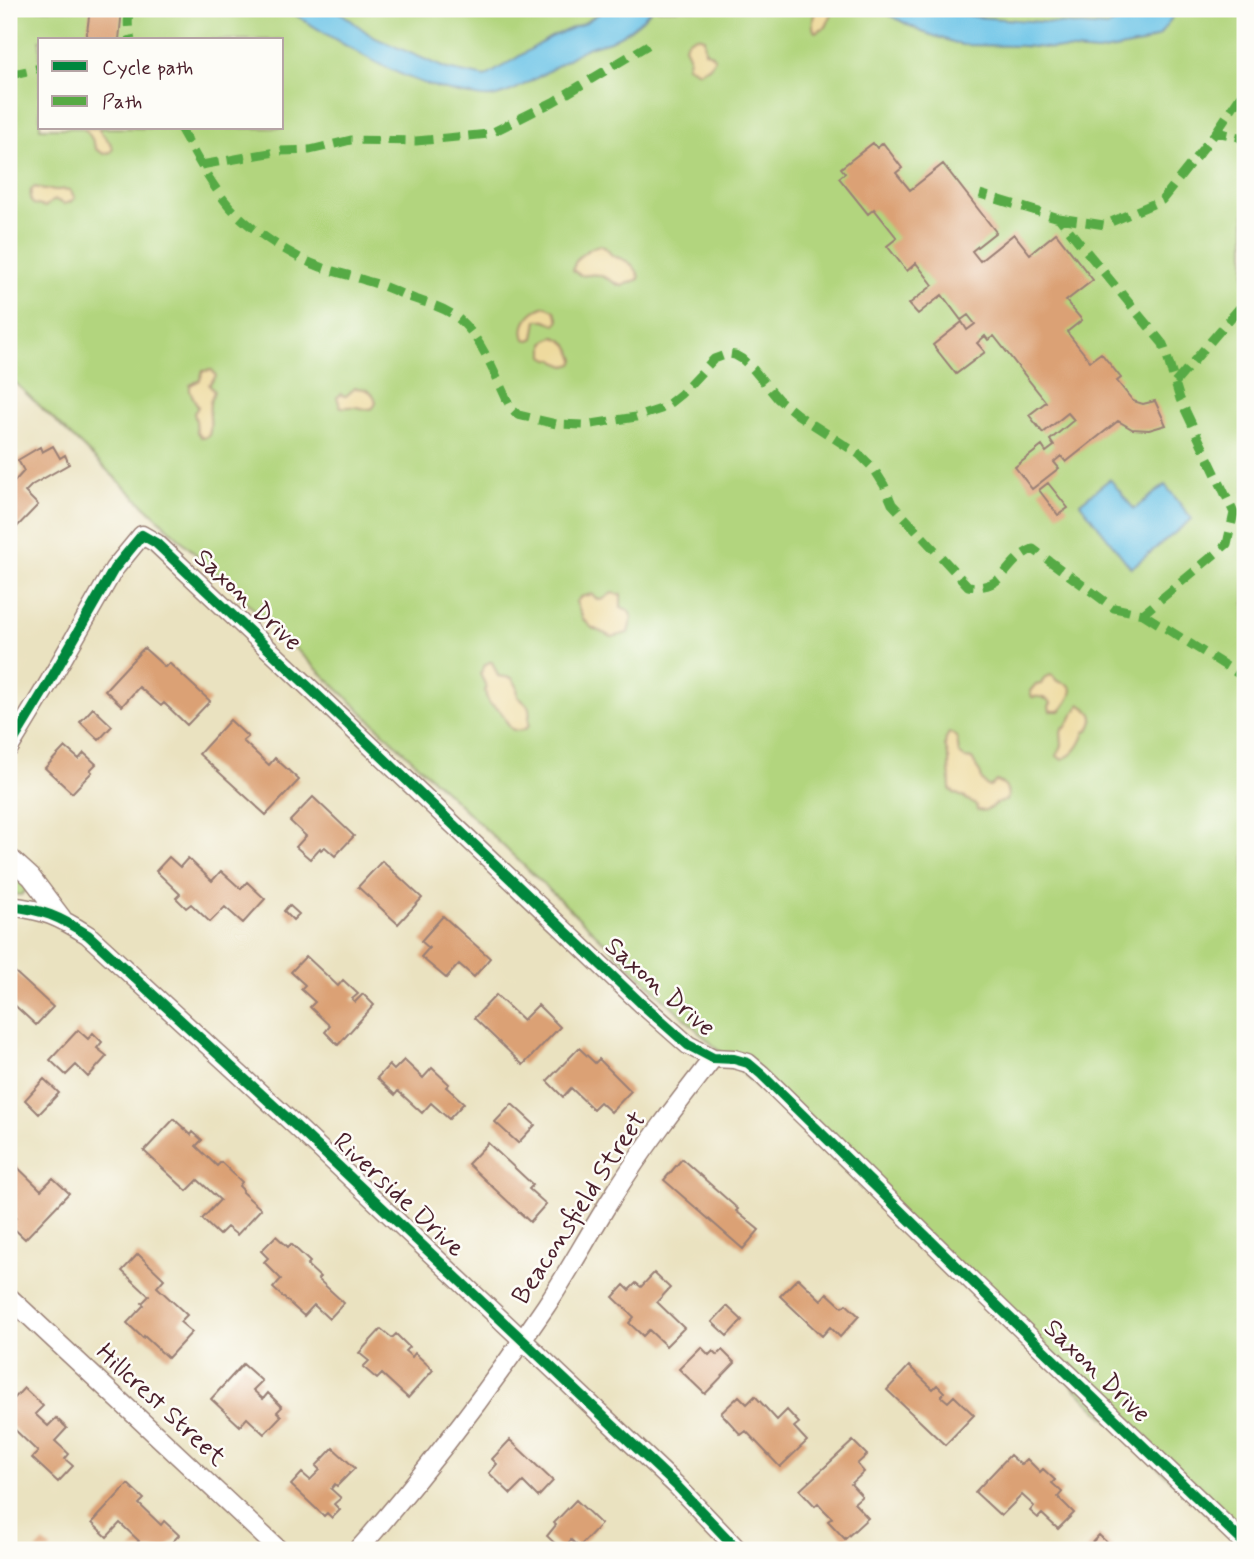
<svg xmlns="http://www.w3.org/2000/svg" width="1254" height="1559" viewBox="0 0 1254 1559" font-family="Mynerve,sans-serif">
<rect width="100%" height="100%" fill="#fdfcf7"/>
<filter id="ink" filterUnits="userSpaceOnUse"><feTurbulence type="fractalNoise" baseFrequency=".0143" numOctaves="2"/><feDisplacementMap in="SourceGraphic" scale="14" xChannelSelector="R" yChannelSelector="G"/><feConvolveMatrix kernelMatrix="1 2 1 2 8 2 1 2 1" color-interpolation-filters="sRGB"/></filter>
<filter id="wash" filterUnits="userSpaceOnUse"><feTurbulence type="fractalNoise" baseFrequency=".00686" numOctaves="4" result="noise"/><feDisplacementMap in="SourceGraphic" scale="28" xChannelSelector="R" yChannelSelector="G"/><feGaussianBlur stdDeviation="1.57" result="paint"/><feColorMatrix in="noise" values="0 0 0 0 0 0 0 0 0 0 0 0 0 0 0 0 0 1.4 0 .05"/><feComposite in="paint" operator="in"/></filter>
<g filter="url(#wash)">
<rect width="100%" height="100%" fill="#eae2c0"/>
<path fill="#b2d57e" stroke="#7e7a54" stroke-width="2" fill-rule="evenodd" d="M9 9H1245V1550L9 377ZM40 40H282V128H40Z
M9 871 27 889 21 895 9 894Z"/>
<path fill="#eeda9e" stroke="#9c7c64" stroke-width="2" d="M817 9H832L833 11 826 27 815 32C811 26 813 14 817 9Z
M696 36 704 38 705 51 711 54 715 59 709 67 699 72 687 66C691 52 689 58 685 46L687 41Z
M83 128H98C102 136 110 140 113 148L111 152 104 154 96 149C93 141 90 133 83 128Z
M35 187 44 190 50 189C57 192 62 188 70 190L75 198 70 202 64 204 56 200 51 202 45 207 33 204 30 199 31 190Z
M600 245C608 248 607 251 613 256 615 257 617 257 619 258 629 261 639 269 639 279L622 286C616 284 608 278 601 276 588 271 585 281 573 270 574 258 588 248 600 245Z
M546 306 555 311 559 320 555 324C548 324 547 318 537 320L534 338 530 340 525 339C519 324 531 310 546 306Z
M555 337C569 342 570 347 575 360L573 364 566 366 556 362 554 359H549L544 356V343L549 339Z
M212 370 216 376 209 385 214 391C213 395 211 399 210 403 208 415 213 424 209 435L204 438 201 437 197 432 196 421 194 413 198 407 190 391V385L200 380 203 371Z
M355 388C366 388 374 391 376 403L373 408C365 411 362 407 354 407 348 406 346 409 340 406L337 397 341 394 344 396H346Z
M612 593 621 595V607L628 610 632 617 628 633 612 637 592 628 583 619 576 602 581 597 592 594 597 599 602 600Z
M489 662H492L498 676 512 678 517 686 518 697C528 705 531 706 529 719 528 729 532 722 525 729 508 735 508 722 501 712 492 701 488 710 485 690L487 688 480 674 485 665Z
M1052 675 1057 681 1069 685 1072 690C1071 699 1065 705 1060 711H1050L1049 706 1051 703C1046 697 1040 696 1032 697L1030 691 1035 685 1041 684 1045 677Z
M1080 704C1088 710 1096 713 1092 724 1089 730 1091 728 1085 732 1081 744 1074 756 1061 759L1057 756 1062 745 1061 732 1063 728H1065Z
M949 733 953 734 957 738 959 754 965 758 972 759 981 775V779L986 785 990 787 996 781C1004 783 1010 791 1007 799 1004 801 1001 802 998 803 988 807 991 813 977 810L976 805C971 803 969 800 965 798 959 794 956 796 950 789L949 759 945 745 946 738Z"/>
<path fill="#69c3e7" stroke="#5a7189" stroke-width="2" d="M287 9H336L373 37 447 69 485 77 551 37 584 23 606 9H652C640 23 628 33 610 41 599 45 591 45 581 51 560 64 513 95 491 97 484 98 476 96 470 95 404 85 348 47 292 13Z
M878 9H941L977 17 1107 27 1138 9H1178L1159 36 1141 44 1098 52 1021 46 962 45 922 32Z
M1110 479 1134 509 1165 485 1192 519 1131 568 1080 503Z"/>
<g id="blocks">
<path fill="#dba175" d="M90 9H122L119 40H86Z
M873 143 877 148 883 143 902 168 896 173 910 190 943 164 996 232 972 251 980 261 1014 234 1030 254 1056 233 1093 280 1066 301 1082 320 1067 332 1090 361 1101 353 1121 378 1117 381 1133 401 1143 404 1155 401 1166 425 1149 430 1132 429 1118 421 1066 462 1061 456 1054 462 1059 468 1032 489 1015 467 1042 446 1046 452 1054 446 1050 440 1074 420 1068 413 1043 433 1029 415 1046 402 994 336 988 340 985 336 977 343 985 352 956 374 933 345 962 322 967 330 975 324 968 315 961 320 942 295 918 314 909 304 933 285 916 263 907 271 887 246 897 238 874 209 868 214 839 178 845 173 841 168Z
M53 446 60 458 65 455 69 464 32 485 25 492 38 505 9 535V481L11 479 14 482 24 471 18 460 40 447 42 452Z
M1048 483 1068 508 1058 515 1039 490Z
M144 648 165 667 169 663 210 701 187 725 164 703 161 706 139 687 122 706 105 690Z
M93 708 112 726 99 740 80 722Z
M230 720 248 737 243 741 269 765 275 758 299 780 266 815 199 754Z
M65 747 79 759 84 753 96 764 90 770 92 772 72 793 45 768Z
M313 797 354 836 335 856 325 847 321 850 320 848 310 859 296 847 306 836 290 821Z
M169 857 180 867 188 858 212 881 221 871 241 889 247 882 265 899 243 923 225 907 210 922 191 904 186 908 176 898 180 894 156 871Z
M382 861 422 898 398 924 358 887Z
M289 905 299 914 293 920 284 911Z
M443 916 490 958 474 977 459 964 446 978 421 957 429 948 421 941Z
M306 956 338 986 343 980 358 994 352 999 355 1002 363 994 374 1005 338 1045 325 1032 330 1026 310 1007 315 1002 301 989 305 985 291 972Z
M15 972 53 1007 36 1025 10 1001 9 1003V979Z
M496 995 523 1020 538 1005 560 1027 523 1065 474 1018Z
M78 1030 88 1039 93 1033 102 1042 97 1048 107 1056 88 1077 76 1065 66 1075 50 1060Z
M579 1048 595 1063 599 1059 631 1091 611 1112 600 1102 593 1109 571 1088 563 1097 547 1081Z
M404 1060 423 1078 432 1068 449 1084 446 1087 464 1103 449 1119 431 1103 422 1113 398 1091 395 1095 377 1078 389 1065 394 1070Z
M44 1079 59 1093 39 1114 25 1100Z
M512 1104 535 1125 518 1143 495 1122Z
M174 1119 191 1135 193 1132 202 1140 196 1146 217 1166 221 1162 242 1182 239 1186 243 1190 242 1192 261 1209 237 1235 227 1227 219 1235 202 1219 220 1200 198 1180 187 1191 144 1151Z
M488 1143 533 1185 529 1189 546 1204 530 1222 468 1164Z
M9 1159 41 1190 53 1178 69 1193 25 1239 9 1224 16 1217 9 1211Z
M682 1159 738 1209 736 1211 759 1230 743 1249 664 1180Z
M276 1236 288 1247 291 1244 310 1262 307 1265 320 1277 318 1279 344 1303 329 1319 314 1305 304 1316 273 1288 281 1279 264 1262 268 1258 261 1251Z
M138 1254 164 1279 157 1287 187 1315 180 1322 192 1332 168 1358 144 1336 143 1338 127 1323 144 1305 142 1303 149 1296 122 1271Z
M654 1273 670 1288 657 1302 684 1328 666 1346 649 1330 643 1336 629 1323 634 1317 613 1297 624 1285 629 1290 636 1283 641 1287Z
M798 1278 821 1300 827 1293 842 1307 846 1304 859 1316 840 1337 830 1327 822 1336 780 1296Z
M727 1306 742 1320 727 1336 712 1322Z
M381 1329 392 1338 396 1334 409 1347 405 1351 412 1357 415 1353 433 1370 408 1398 382 1374 377 1379 363 1367 369 1361 359 1353Z
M701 1347 709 1355 713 1351 717 1355 722 1350 735 1363 705 1394 679 1369Z
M243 1364 262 1381 253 1390 263 1399 268 1393 282 1407 277 1412 281 1416 264 1434 247 1418 240 1426 211 1399Z
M909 1366 933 1389 937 1385 944 1392 941 1396 948 1402 954 1396 974 1415 945 1445 887 1390Z
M24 1388 43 1406 35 1414 48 1426 56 1418 67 1428 55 1441 69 1454 65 1459 73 1466 58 1482 32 1458 38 1452 9 1424V1420L11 1418 9 1415V1404Z
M739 1396 747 1404 755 1396 777 1420 787 1410 799 1423 794 1427 807 1441 780 1467 746 1431 741 1435 721 1413Z
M510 1440 553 1481 538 1497 523 1482 511 1494 489 1473 497 1464 492 1459Z
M853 1441 867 1455 857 1464 864 1472 851 1484 862 1496 854 1503 868 1518 845 1539 828 1521 832 1518 823 1509 818 1503 815 1506 800 1490Z
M333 1448 355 1468 337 1486 335 1484 331 1489 341 1498 334 1504 340 1510 332 1518 327 1513 324 1516 291 1485 302 1473 310 1480 320 1470 316 1466Z
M1010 1455 1021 1465 1027 1459 1040 1472 1043 1469 1055 1480 1052 1483 1062 1492 1058 1497 1074 1513 1058 1529 1042 1514 1038 1518 1030 1511 1034 1506 1022 1495 1001 1516 975 1492Z
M128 1484 144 1499 139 1504 161 1525 164 1521 179 1535 165 1550H131L139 1541 120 1523 107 1537 92 1523Z
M576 1500 601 1524 579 1547 571 1540 562 1550 547 1536 556 1525 554 1523Z
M1099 1535 1115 1550H1085Z
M44 1542 52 1550H36Z"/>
</g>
</g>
<g filter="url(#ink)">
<use href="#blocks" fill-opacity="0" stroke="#9a8076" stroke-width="2"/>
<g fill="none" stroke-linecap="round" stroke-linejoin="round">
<defs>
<path id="minor" d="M9 748 48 684 114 569 142 535 156 543 333 710 644 1006 688 1045 713 1058 734 1059 748 1063 761 1074 981 1290 1245 1544
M9 857 31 877 62 918
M9 906C44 910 58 916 88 935L297 1127 676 1485 738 1550
M9 1297 279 1550
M358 1550C426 1473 488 1391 546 1306 570 1270 590 1232 613 1196 643 1148 678 1103 713 1058"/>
</defs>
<use href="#minor" stroke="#9a8076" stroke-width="21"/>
<use href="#minor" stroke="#fff" stroke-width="18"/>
<path stroke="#57aa44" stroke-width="9" stroke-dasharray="18 9" stroke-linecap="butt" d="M130 9C127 19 128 30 131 40
M9 75 40 68
M180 128C194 152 207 178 225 201 243 225 287 254 316 265 333 272 350 275 367 281 379 284 391 289 402 294 422 303 443 305 460 320 485 343 496 379 511 408L518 415 556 424 585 425 636 417 661 409 671 402 681 394 714 359 728 354 735 355 742 359 753 369 778 399 798 415 860 455 874 469 884 485 892 504 968 586C1006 592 1004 560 1033 549L1114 608 1143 614 1227 544 1234 513 1180 399 1163 344 1059 218 980 194
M1216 132 1245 89
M201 165 281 151 310 150 351 140 416 141 489 134 553 102 648 45
M1059 218 1104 225 1162 200 1216 132 1239 137 1245 142
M1175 383 1241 306 1245 305
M1143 614 1245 678"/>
<defs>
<path id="cycleway" d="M9 748 48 684 114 569 142 535 156 543 333 710 644 1006 688 1045 713 1058 734 1059 748 1063 761 1074 981 1290 1245 1544
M9 906C44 910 58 916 88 935L297 1127 676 1485 738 1550"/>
</defs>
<use href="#cycleway" stroke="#fdfcf7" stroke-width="15"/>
<use href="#cycleway" stroke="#00873e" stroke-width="10"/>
</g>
</g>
<g text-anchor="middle" stroke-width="5" stroke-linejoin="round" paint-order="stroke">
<g font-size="26" fill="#4a1f2b" stroke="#fdfcf7">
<text transform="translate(249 599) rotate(43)" y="9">Saxon Drive</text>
<text transform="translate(661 986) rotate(41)" y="9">Saxon Drive</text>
<text transform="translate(400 1194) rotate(43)" y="9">Riverside Drive</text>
<text transform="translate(578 1207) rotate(-57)" y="9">Beaconsfield Street</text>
<text transform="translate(1098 1370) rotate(44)" y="9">Saxon Drive</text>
<text transform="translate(162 1404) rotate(43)" y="9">Hillcrest Street</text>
</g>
</g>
<rect width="1254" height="1559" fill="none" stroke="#fdfcf7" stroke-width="35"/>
<rect x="38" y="38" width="245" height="91" fill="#fdfcf7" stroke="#b5a4a5" stroke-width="2"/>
<rect x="52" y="61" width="35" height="10" fill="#00873e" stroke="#b5a4a5" stroke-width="2"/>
<text x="102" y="74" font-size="21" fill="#4a1f2b">Cycle path</text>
<rect x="52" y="96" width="35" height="10" fill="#57aa44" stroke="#b5a4a5" stroke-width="2"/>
<text x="102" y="108" font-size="21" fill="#4a1f2b">Path</text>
</svg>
